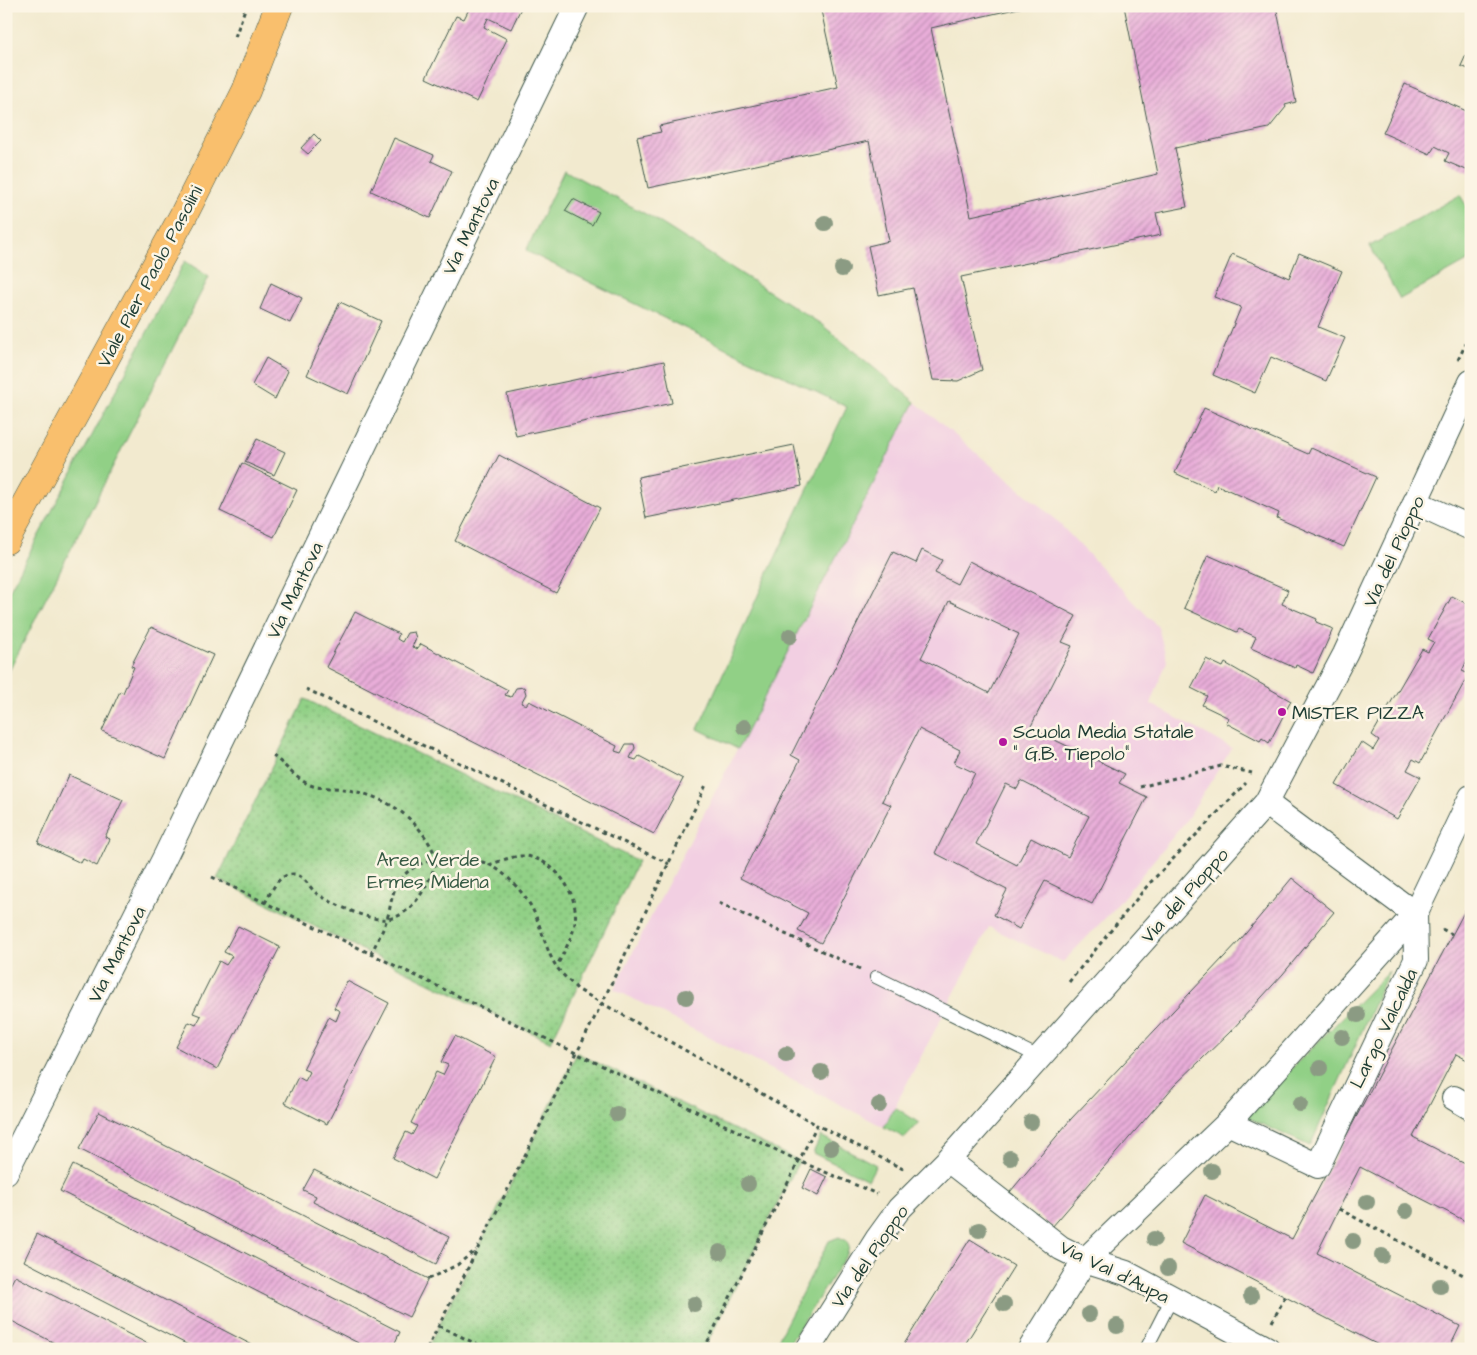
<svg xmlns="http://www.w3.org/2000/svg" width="1477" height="1355" viewBox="0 0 1477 1355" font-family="'Architects Daughter',sans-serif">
<defs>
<pattern id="park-dots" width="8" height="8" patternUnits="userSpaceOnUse" patternTransform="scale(1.25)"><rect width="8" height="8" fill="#91d086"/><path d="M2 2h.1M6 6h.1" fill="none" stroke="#76aa6e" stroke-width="1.8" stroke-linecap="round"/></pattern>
<pattern id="building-hatch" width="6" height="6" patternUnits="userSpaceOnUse" patternTransform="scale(1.25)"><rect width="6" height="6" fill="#e9add9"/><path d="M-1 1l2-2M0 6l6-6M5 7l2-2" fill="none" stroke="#bc8eb1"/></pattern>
</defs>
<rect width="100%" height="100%" fill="#fcf5e5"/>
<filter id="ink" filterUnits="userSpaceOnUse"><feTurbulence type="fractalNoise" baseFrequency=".02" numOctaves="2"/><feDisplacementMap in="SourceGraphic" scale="10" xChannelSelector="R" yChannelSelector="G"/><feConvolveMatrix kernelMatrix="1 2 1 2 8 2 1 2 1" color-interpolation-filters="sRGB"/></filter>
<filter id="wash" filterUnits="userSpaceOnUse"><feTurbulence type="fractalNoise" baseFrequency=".0096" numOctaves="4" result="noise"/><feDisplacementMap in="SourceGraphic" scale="20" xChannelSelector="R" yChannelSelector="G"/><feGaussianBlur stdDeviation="1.12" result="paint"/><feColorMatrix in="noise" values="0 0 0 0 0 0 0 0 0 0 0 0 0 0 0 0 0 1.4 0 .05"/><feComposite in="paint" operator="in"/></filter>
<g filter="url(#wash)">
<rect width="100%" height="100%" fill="#f2eacf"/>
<path fill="#f2cfe2" d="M915 402 1052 516 1158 627 1167 661 1151 704 1232 748 1185 822 1112 911 1063 962 989 927 884 1127 614 989Z"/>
<path fill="#91d086" stroke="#58865d" d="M564 170 651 217 821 324 915 402 738 749 698 729 768 573 847 407 526 251Z
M1460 195 1471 214V259L1400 299 1370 246Z
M185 261 209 277 6 677V597Z
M1389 971 1310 1146 1244 1116Z
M895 1107 919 1123 905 1138 884 1127Z
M821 1136 876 1165 868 1180 813 1153Z
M839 1237 847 1241 849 1247 847 1254 786 1349H773L829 1241Z"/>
<path fill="url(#park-dots)" stroke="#58865d" d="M305 699 638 861 551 1042 217 879Z
M577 1053 799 1161 704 1349H427Z"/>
<g id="blocks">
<path fill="url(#building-hatch)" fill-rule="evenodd" d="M462 6H522L511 29 488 18 484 27 507 39 477 102 426 78 456 16 464 19 469 9Z
M820 6H927V9L938 6H1028L931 28 971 216 1158 174 1124 6H1276L1296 102 1285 105 1286 107 1269 128 1175 148 1187 207 1156 213 1161 235 961 277 982 370 958 381 933 380 913 288 879 295 868 246 889 241 869 141 648 188 637 137 661 132 659 126 838 87Z
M1471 44V70L1461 66Z
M1405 84 1471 113V172L1445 161 1449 153 1435 146 1430 154 1383 133Z
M314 134 321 141 308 154 301 148Z
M394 138 434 155 431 161 452 171 430 218 371 191Z
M573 199 599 212 592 225 565 211Z
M1299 253 1342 271 1318 327 1345 338 1326 381 1271 357 1255 393 1213 375 1241 307 1214 297 1232 254 1289 278Z
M271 283 302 298 290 323 260 309Z
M340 302 381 321 348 394 307 375Z
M266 358 288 371 275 399 252 385Z
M664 361 672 403 516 436 507 394Z
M1204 408 1308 454 1311 448 1376 477 1344 547 1277 518 1279 513 1217 485 1215 491 1175 473Z
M257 439 285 452 274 475 245 462Z
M794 445 802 486 646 518 638 477Z
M499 455 600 508 556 593 455 541Z
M242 463 297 490 274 537 220 511Z
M922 550 942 560 935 573 957 584 969 561 1076 616 1062 642 1072 646 1030 728 1125 774 1119 783 1147 797 1092 904 1045 881 1019 929 994 915 1007 890 935 853 975 773 954 763 960 750 919 729 882 801 891 805 821 943 798 931 808 913 740 878 800 760 791 755 893 552 916 563ZM949 601 1019 634 989 693 921 658ZM1021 781 1089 816 1068 857 1031 838 1017 865 976 844 1006 784 1017 789Z
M1208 555 1288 590 1282 604 1317 619 1316 622 1333 629 1313 673 1296 665 1295 668 1251 648 1256 637 1239 629 1237 632 1184 608Z
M1452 596 1471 606V662L1467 660 1462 671 1469 674 1420 763 1413 759 1407 770 1421 777 1397 819 1336 785 1361 742 1373 750 1379 740 1372 735 1422 649 1428 652 1434 642 1428 639Z
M355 612 399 634 397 639 402 642 407 633 414 632 416 638 412 647 417 649 421 644 508 690 505 695 511 697 516 688 524 687 526 694 521 703 526 705 529 701 617 746 615 751 621 753 626 744H634L635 748 630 758 636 760 639 756 683 779 654 834 326 667Z
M151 627 213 655 165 759 102 731 120 691 123 693 134 667 131 666Z
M1206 659 1223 667 1225 663 1291 701 1269 743 1262 738 1260 741 1226 723 1229 718 1202 705 1207 696 1191 688Z
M69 775 123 800 105 837 110 839 97 866 83 859 81 863 38 843Z
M1292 878 1334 912 1283 974 1230 1032 1174 1086 1052 1227 1010 1192 1071 1119 1241 939Z
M1471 899V1062L1456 1054 1413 1137 1471 1167V1224L1360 1167 1317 1253 1460 1326 1449 1349H1386L1181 1243 1205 1195 1292 1239Z
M238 926 280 947 217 1069 176 1047 189 1022 196 1025 201 1016 193 1013 219 961 226 965 232 956 224 952Z
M347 981 389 1003 327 1124 285 1103 298 1077 305 1081 310 1072 303 1069 329 1017 336 1021 340 1011 334 1008Z
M455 1036 496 1057 434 1179 393 1158 406 1132 412 1135 417 1126 411 1123 436 1072 443 1075 448 1065 441 1062Z
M99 1112 428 1279 409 1317 79 1149Z
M73 1165 400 1332 392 1349H370L60 1191Z
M811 1169 827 1177 818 1196 802 1188Z
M314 1170 449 1237 436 1264 313 1202 316 1196 303 1190Z
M37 1234 260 1349H196L24 1261Z
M970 1239 1014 1266 962 1349H901Z
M15 1276 158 1349H66L6 1318V1293Z"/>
</g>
</g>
<g filter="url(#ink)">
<use href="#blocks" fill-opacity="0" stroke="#3f574b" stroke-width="1"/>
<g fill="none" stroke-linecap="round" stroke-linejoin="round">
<defs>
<path id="lane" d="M876 977 1039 1057
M1146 1349 1172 1298"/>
<path id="street" d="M1415 502 1471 528
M1266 803 1415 914
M1454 1098 1471 1108
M1228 1123 1318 1166 1416 960 1415 914
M948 1160 1061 1248 1085 1260 1126 1273 1268 1349
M6 1172 166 855 577 6
M808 1349 878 1238 899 1209 948 1160 1266 803 1345 654 1471 382
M1030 1349 1085 1260 1228 1123 1415 914 1471 797"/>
<path id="primary" d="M6 540 183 216 246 91 279 6"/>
</defs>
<use href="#lane" stroke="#3f574b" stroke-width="14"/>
<use href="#street" stroke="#3f574b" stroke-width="26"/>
<use href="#primary" stroke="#3f574b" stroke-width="29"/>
<path stroke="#3f574b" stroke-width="3" stroke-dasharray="4 4" stroke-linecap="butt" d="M235 37 246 6
M1458 360 1471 333
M306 689 669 864
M1140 787 1221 766 1252 773
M489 865C501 861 518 853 531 857 558 864 579 895 575 923 573 937 563 953 557 966
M212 877 799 1161 877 1194
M265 903C271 892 278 874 293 874 303 874 309 887 316 893 331 903 370 922 388 919 414 915 430 882 437 859 420 818 387 796 343 789 333 787 322 789 313 786 297 781 286 765 273 756
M719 903 860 969
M1442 929 1452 934
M371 954C376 943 383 931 387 919 391 907 391 894 398 883 415 855 460 853 488 864 504 871 520 889 529 903 541 922 544 947 556 966 561 974 570 981 577 989L817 1125
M1069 982 1148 885 1246 783
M1339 1209 1471 1279
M428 1279 457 1265 476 1250
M1272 1322 1285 1297
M439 1326 487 1349
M427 1349 602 1003 706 785
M704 1349 817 1125 903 1169"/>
<use href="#lane" stroke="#fff" stroke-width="12"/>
<use href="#street" stroke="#fff" stroke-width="24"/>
<use href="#primary" stroke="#f9bf6d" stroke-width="28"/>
</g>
<g fill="#8b9b83">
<circle cx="825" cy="223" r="8"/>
<circle cx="842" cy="269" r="8"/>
<circle cx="790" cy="636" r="8"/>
<circle cx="744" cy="727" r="8"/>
<circle cx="686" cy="997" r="8"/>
<circle cx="1358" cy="1015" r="8"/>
<circle cx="1342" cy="1037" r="8"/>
<circle cx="786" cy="1054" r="8"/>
<circle cx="1320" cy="1068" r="8"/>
<circle cx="821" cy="1072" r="8"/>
<circle cx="1300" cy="1104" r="8"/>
<circle cx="879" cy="1105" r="8"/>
<circle cx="617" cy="1114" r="8"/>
<circle cx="1031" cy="1122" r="8"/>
<circle cx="831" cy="1148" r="8"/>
<circle cx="1010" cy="1158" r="8"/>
<circle cx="1212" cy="1171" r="8"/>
<circle cx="748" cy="1184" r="8"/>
<circle cx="1367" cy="1202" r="8"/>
<circle cx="1406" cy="1211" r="8"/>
<circle cx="979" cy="1230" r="8"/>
<circle cx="1154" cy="1239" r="8"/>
<circle cx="1353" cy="1241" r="8"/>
<circle cx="720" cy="1252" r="8"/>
<circle cx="1382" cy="1256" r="8"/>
<circle cx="1168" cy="1268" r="8"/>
<circle cx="1440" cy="1286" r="8"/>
<circle cx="1251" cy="1296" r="8"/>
<circle cx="694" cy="1304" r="8"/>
<circle cx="1004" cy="1304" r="8"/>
<circle cx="1089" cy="1314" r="8"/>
<circle cx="1117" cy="1326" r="8"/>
</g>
</g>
<g fill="#b5179e" stroke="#fcf5e5" stroke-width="2">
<circle cx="1282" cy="712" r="5"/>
<circle cx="1003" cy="742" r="5"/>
</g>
<g text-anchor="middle" stroke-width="5" stroke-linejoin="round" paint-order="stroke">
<g font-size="19" fill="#1f3d34" stroke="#fcf5e5">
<text transform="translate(470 226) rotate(-64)" y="7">Via Mantova</text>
<text transform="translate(149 276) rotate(-62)" y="7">Viale Pier Paolo Pasolini</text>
<text transform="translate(1393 551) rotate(-65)" y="7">Via del Pioppo</text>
<text transform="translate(294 590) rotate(-64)" y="7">Via Mantova</text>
<text transform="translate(1184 895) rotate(-48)" y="7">Via del Pioppo</text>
<text transform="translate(116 954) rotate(-63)" y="7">Via Mantova</text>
<text transform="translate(1383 1028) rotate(-64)" y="7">Largo Valcalda</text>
<text transform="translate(869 1256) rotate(-55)" y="7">Via del Pioppo</text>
<text transform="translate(1115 1271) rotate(26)" y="7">Via Val d'Aupa</text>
</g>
<g font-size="19" fill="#1f3d34" stroke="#fcf5e5" text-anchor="start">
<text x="1292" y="719">MISTER PIZZA</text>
<text x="1013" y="738">Scuola Media Statale<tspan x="1013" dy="22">" G.B. Tiepolo"</tspan></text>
</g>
<g font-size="19" fill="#365a44" stroke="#fcf5e5">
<text x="428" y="866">Area Verde<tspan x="428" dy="22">Ermes Midena</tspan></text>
</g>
</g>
<rect width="1477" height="1355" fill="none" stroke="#fcf5e5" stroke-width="25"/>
</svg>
